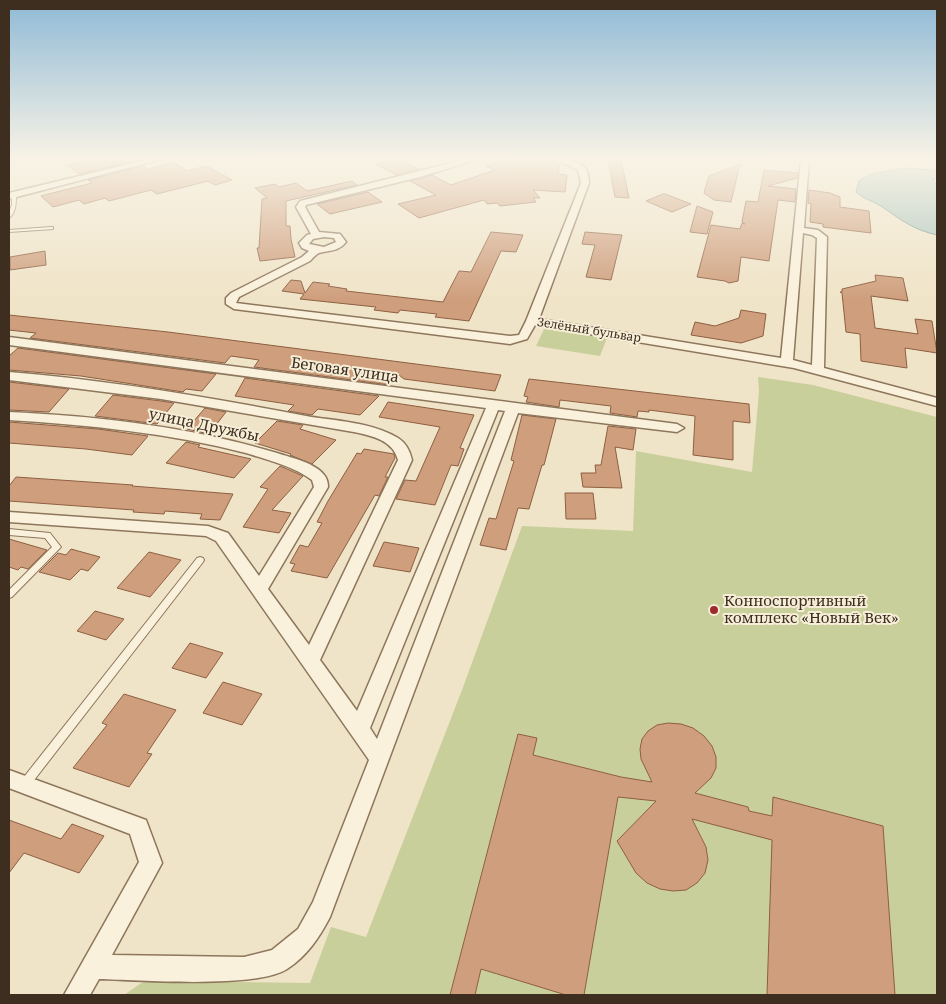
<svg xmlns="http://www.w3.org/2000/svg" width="946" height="1004" viewBox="0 0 946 1004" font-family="'Noto Serif',serif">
<rect width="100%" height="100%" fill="#f0e4c8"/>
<path fill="#c9cf9b" d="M544 329 607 338 600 356 536 346Z
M758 377 813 385 937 417V995H124L144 981 310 983 331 927 366 937 462 690 522 526 633 531 636 451 752 472 759 391Z"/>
<path fill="#a9c4bc" stroke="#6f938a" d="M908 168 937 171V178L932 180 937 184V235C915 230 902 221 884 208 874 201 865 200 856 192L859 181 871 174Z"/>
<path fill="#cf9f7d" stroke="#8d5f41" d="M94 159H144L79 174 67 165Z
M398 159 419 169 397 175 375 164Z
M507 159H552L560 164 558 174 567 175 565 192 533 190 540 198H533L536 202 500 206 497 203 487 204 484 200 419 218 398 204 436 195 410 181 432 175 451 185 495 170 486 166Z
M608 159H620L625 178 623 179H625L629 198 615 197Z
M174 162 187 171 207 166 232 180 215 185 208 181 157 194 151 190 109 201 105 198 84 204 79 200 53 207 41 196 92 183 88 180 144 166 145 170Z
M740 164 731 202 714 200 704 193 709 176Z
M764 170 798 173 797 178 768 186 796 189 795 202 778 200 769 261 741 257 738 281 729 283 725 281 697 277 711 225 740 229 742 223 745 224 742 222 746 201 758 202Z
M352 181 357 185 286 201V226H290L291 239 295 257 260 261 257 248H259L262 199 267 198 255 188 275 184 279 187 296 183 307 191Z
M809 190 830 193 840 197V207L869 211 871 233 823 227V224L810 222 811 204 808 203Z
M368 192 382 202 330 214 317 204Z
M663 194H665L691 204 672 212 646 201Z
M697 206 713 212 707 234 690 232Z
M491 232 523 235 516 252 501 251 469 321 435 317 437 314 400 310 398 313 374 310 376 307 300 299 304 294 282 291 291 280 301 281 305 293 313 282 330 284 328 286 347 289 346 291 443 302 459 271 471 272Z
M585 232 622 235 611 280 586 277 595 245 582 244Z
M45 251 46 265 10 270V257Z
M875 275 903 278 908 301 871 296 875 328 918 334 915 319 932 321 937 353 905 348 907 368 861 361 860 334 846 332 842 293 840 292H842V289L876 281Z
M741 310 766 314 763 336 741 343 691 335 695 322 715 326 739 318Z
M9 315 168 332 501 375 495 391 404 379 399 375 389 385 254 367 259 360 231 356 225 363 30 338 36 333 9 330Z
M18 348 216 374 202 391 186 389 183 392 81 376 9 370V356Z
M245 378 379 396 360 415 318 409 312 415 288 411 294 405 235 396Z
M529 379 749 404 750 423 733 421V460L693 455 695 416 649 410V412L638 411 637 417 610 413 611 406 560 400 559 407 526 402 528 397 524 396Z
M9 382 69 389 49 412 9 410Z
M113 395 161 401 174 403 157 424 95 416Z
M388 402 474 415 460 448 464 449 458 466 451 465 435 505 396 499 405 480 416 481 440 427 379 417Z
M205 408 226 412 209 434 187 429Z
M522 415 556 419 544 465H542L529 509 518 508 506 550 480 545 489 518 496 519 514 461 511 460Z
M277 421 303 425 300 429 336 440 312 464 290 455 291 454 255 443Z
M9 422 98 429 148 436 132 455 86 449 9 443Z
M608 426 636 429 633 450 615 447 622 488 583 487 581 473H596L595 465H601Z
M186 442 200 445 198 447 251 459 234 478 166 463Z
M364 449 394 454 395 458 385 477H388L379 496 375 495 327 578 291 571 295 564 290 563 300 545 308 547 322 523 317 522 328 501 357 453 361 454Z
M280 466 303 476 272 510 291 513 279 533 243 527 268 489 260 487Z
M16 477 133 485 132 486 233 494 220 520 200 519 202 514 165 511 164 514 133 512 134 510 9 501V486Z
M565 493H593L596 519H566Z
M9 539 47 550 28 569 21 567 18 570 9 567Z
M384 542 419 548 410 572 373 566Z
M71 549 100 557 88 571 81 569 70 580 39 572 58 553 66 555Z
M149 552 181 560 150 597 117 588Z
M95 611 124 619 106 640 77 631Z
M190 643 223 653 206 678 172 668Z
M223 682 262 694 242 725 203 713Z
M124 694 176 710 147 753 152 754 129 787 73 768 107 725 102 723Z
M668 723 681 724 693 728 704 736 712 746 716 757V768L711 778 695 793 748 807 749 811 772 816 773 797 883 826 895 995H767L772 840 692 819 706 847 708 860 705 873 697 883 686 890 673 891 660 889 647 883 636 873 617 841 656 801 618 797 584 995H566L481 969 475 995H450L518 734 537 738 533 755 621 777 652 782 641 759 640 749 642 739 648 731 657 725Z
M9 820 61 839 72 824 104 836 79 873 24 853 9 873Z"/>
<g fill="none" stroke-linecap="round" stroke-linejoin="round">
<defs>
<path id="service" d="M12 194 16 195C16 203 16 213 9 218V212L12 205Z
M51 227H53V229L9 232V230Z
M9 529 50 533 61 547 12 597 9 598V590L52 547 45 538 9 535Z
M200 557 203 558 204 560 203 562 28 788 24 790 20 788 19 785 20 782 197 558Z"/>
<path id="minor" d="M150 159H162L9 199V193Z
M467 159H479L420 177 306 205 305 207 319 232 340 234 346 242C338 252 330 250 319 253 316 254 312 259 310 261L239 297 236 303 510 336 519 335 526 321 581 183 578 170 554 159C563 158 583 161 587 171 588 174 589 179 589 183L539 319 781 358 801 159H809L804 228 818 230 827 237 824 368 937 398V406L794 368 535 325 527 339 510 344 234 309 226 304V298L231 293 302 257 309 251 302 248 299 243 307 235 311 234 296 207 300 201ZM803 233 812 235 817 238 812 365 793 360ZM324 237 334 238 336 242 324 247 309 244 313 239Z
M9 337 677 424 684 428 677 432 518 413 330 917C319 938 307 956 287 969 256 989 139 980 99 979L90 995H64L139 862 130 834 9 788V770L146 820 162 863 112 955 244 957 272 950 298 929 313 902 369 760 216 541 206 536 9 522V512L208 526 228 533 259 576 314 487 312 480C293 466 268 460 246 453 168 433 89 425 9 420V412C99 416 191 427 277 453 292 458 316 463 325 476 327 479 328 483 328 487L268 589 309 645 398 460C393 440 372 436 354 432L161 399 9 380V372C108 380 208 397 306 416 335 421 372 422 398 438 406 443 410 451 412 460L320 660 357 711 486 408 9 345ZM498 410 505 411 377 739 370 728Z"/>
</defs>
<use href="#service" stroke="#8d765c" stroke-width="2"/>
<use href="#minor" stroke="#8d765c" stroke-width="3"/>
<use href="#service" fill="#faf1dc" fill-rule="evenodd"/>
<use href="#minor" fill="#faf1dc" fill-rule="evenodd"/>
</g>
<linearGradient id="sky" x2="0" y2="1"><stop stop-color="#8fbad6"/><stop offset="0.53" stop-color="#f8f3e6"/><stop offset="1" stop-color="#f8f3e6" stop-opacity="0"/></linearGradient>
<rect width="946" height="299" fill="url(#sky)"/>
<circle fill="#9e2a2b" stroke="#f7eed8" stroke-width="2" cx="714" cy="610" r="5"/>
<g text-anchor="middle" stroke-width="4" stroke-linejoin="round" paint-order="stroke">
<g font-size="12" fill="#3d2e20" stroke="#f7eed8">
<text transform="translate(589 330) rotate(9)" y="4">Зелёный бульвар</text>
</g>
<g font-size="15" fill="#3d2e20" stroke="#f7eed8">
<text transform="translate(345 370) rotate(8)" y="5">Беговая улица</text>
<text transform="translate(204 425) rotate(12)" y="5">улица Дружбы</text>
</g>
<g font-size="15" fill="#3d2e20" stroke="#f7eed8" text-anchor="start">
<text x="724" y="606">Конноспортивный<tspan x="724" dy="17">комплекс «Новый Век»</tspan></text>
</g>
</g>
<rect width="946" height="1004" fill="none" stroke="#3d2e20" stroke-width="20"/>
</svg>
